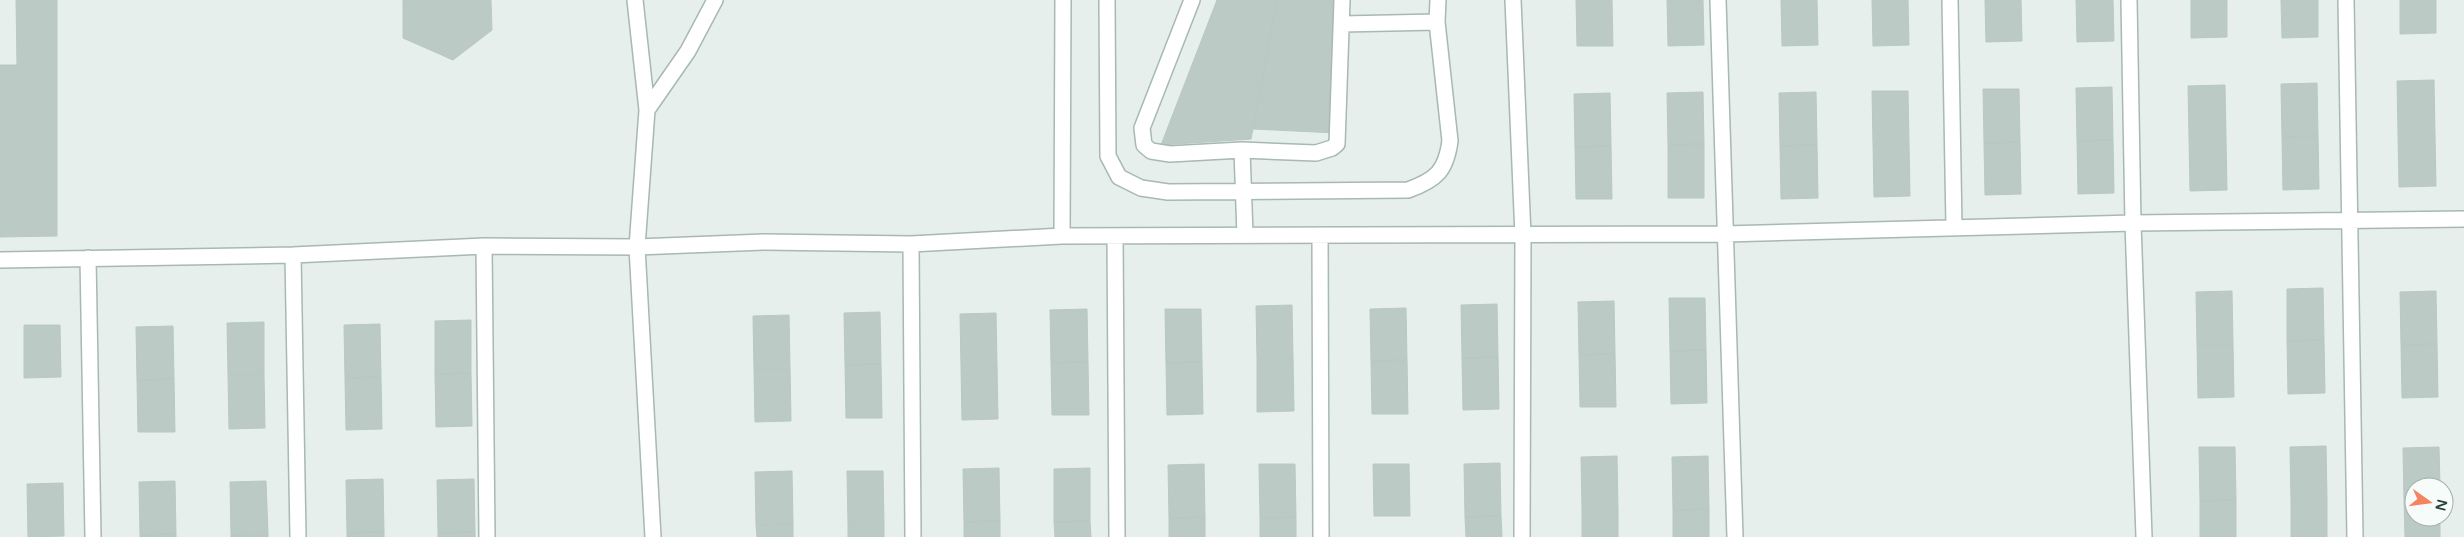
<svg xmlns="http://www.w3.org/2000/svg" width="2464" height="537" viewBox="0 0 2464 537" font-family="'Varela Round',sans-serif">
<rect width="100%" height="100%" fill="#e6efeb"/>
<path fill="#bbcac4" stroke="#b8c9c2" d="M16 0H57V236L0 237V65H17Z
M403 0H491L492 30 453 60 403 38Z
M1217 0H1277L1251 139 1161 145Z
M1277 0H1335L1336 133 1253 129Z
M1576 0H1612L1613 46H1577Z
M1667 0H1703L1704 45 1668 46Z
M1781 0H1817L1818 45 1782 46Z
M1872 0H1908L1909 45 1873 46Z
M1985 0H2021L2022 41 1986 42Z
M2076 0H2113L2114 41 2077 42Z
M2191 0H2227V37L2191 38Z
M2281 0H2318V37L2282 38Z
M2400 0H2436V33L2400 34Z
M2434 80 2435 134H2398L2397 81Z
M2317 83 2318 136 2282 137 2281 84Z
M2225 85 2226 138H2189L2188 86Z
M2112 87 2113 140 2077 141 2076 88Z
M1983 89H2019L2020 142 1984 143Z
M1872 91H1908L1909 144H1873Z
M1703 92 1704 144 1668 145 1667 93Z
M1816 92 1817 145 1780 146 1779 93Z
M1610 93 1611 146 1575 147 1574 94Z
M2398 134H2435L2436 186 2399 187Z
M2318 136 2319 189 2283 190 2282 137Z
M2189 138H2226L2227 190 2190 191Z
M2113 140 2114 193 2078 194 2077 141Z
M2020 142 2021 194 1985 195 1984 143Z
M1704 144V198H1668V145Z
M1873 144H1909L1910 196 1874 197Z
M1817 145 1818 198 1781 199 1780 146Z
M1611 146 1612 199H1576L1575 147Z
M2323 288 2324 340 2287 341V289Z
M2232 291 2233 345H2197L2196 292Z
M2436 291 2437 344 2401 345 2400 292Z
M1669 298H1705L1706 350 1670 351Z
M1614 301 1615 354 1579 355 1578 302Z
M1497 304 1498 357 1462 358 1461 305Z
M1292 305 1293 358H1257L1256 306Z
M1406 308 1407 360 1371 361 1370 309Z
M1087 309 1088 362 1051 363 1050 310Z
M1165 309H1201L1202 362 1166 363Z
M880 312 881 364 845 365 844 313Z
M996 313 997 366H961L960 314Z
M789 315 790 369H754L753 316Z
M471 320V373L435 374V321Z
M264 322V375H228L227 323Z
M380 324 381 377 345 378 344 325Z
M24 325H60L61 377 24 378Z
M173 326 174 379 137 380 136 327Z
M2324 340 2325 393 2288 394 2287 341Z
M2437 344 2438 397 2402 398 2401 345Z
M2197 345H2233L2234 397 2198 398Z
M1706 350 1707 403 1671 404 1670 351Z
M1615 354 1616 407H1580L1579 355Z
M1498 357 1499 409 1463 410 1462 358Z
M1257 358H1293L1294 411 1257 412Z
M1407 360 1408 414H1372L1371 361Z
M1088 362 1089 415H1052L1051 363Z
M1202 362 1203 414 1167 415 1166 363Z
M881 364 882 418H846L845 365Z
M961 366H997L998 419 962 420Z
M754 369H790L791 421 755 422Z
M471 373 472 426 436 427 435 374Z
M228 375H264L265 428 229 429Z
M381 377 382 429 346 430 345 378Z
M174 379 175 432H138L137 380Z
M2326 446 2327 500H2291L2290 447Z
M2199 447H2235L2236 500 2200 501Z
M2439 447 2440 487H2414V500H2404L2403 448Z
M1617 456 1618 510H1582L1581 457Z
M1708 456 1709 509 1673 510 1672 457Z
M1500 463 1501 516 1465 517 1464 464Z
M1204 464 1205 517 1169 518 1168 465Z
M1259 464H1295L1296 517 1260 518Z
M1373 464H1409L1410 516H1374Z
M999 468 1000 521 964 522 963 469Z
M1090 468V521L1054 522V469Z
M792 471 793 524 756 525 755 472Z
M847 471H883L884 524H848Z
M383 479 384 532 347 533 346 480Z
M474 479 475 532 438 533 437 480Z
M175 481 176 534 140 535 139 482Z
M266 481 268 534 231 535 230 482Z
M63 483 64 536 28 537 27 484Z
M2236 500V537H2200V501Z
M2291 500H2327V537H2291Z
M2404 500H2414V517H2440V537H2405Z
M1709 509V537H1673V510Z
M1582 510H1618V537H1582Z
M1501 516 1502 537H1466L1465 517Z
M1205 517V537H1169V518Z
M1296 517V537H1260V518Z
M1000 521V537H964V522Z
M1090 521 1091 537H1055L1054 522Z
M793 524V537H757L756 525Z
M848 524H884V537H848Z
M384 532V537H347V533Z
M475 532V537H438V533Z
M176 534V537H140V535Z
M268 534V537H231V535Z"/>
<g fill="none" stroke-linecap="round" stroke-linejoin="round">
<defs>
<path id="lane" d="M1107 0 1108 156 1119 177 1141 188 1168 192 1408 190C1436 180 1446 171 1450 141L1437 22 1438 0
M1192 0 1142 128 1144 145 1151 151 1170 154 1242 150 1316 153 1332 148 1337 144 1342 0
M1342 24 1437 22
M1242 150 1245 235"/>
<path id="street" d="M635 0 647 110 637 247 653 537
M1513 0 1523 236 1522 537
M1718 0 1735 537
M1950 0 1954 227
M2129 0 2133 223 2144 537
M2346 0 2355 537
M647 110 688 51 715 0
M1320 235 1321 537
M1062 236 1063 0
M1115 236 1117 537
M911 244 913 537
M484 246 487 537
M293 255 298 537
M88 258 93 537
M0 260 293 255 484 246 637 247 764 242 911 244 1062 236 1725 234 2133 223 2464 219"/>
</defs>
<use href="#lane" stroke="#a8b8b2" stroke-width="18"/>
<use href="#street" stroke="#a8b8b2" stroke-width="18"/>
<use href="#lane" stroke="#fff" stroke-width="15"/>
<use href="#street" stroke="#fff" stroke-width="15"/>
</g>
<g transform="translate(2429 502) rotate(104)"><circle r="24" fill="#f7fbf9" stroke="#a3b1ad"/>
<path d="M0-4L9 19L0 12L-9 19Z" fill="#f4845f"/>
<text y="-8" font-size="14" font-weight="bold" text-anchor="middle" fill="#24423a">N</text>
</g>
</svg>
